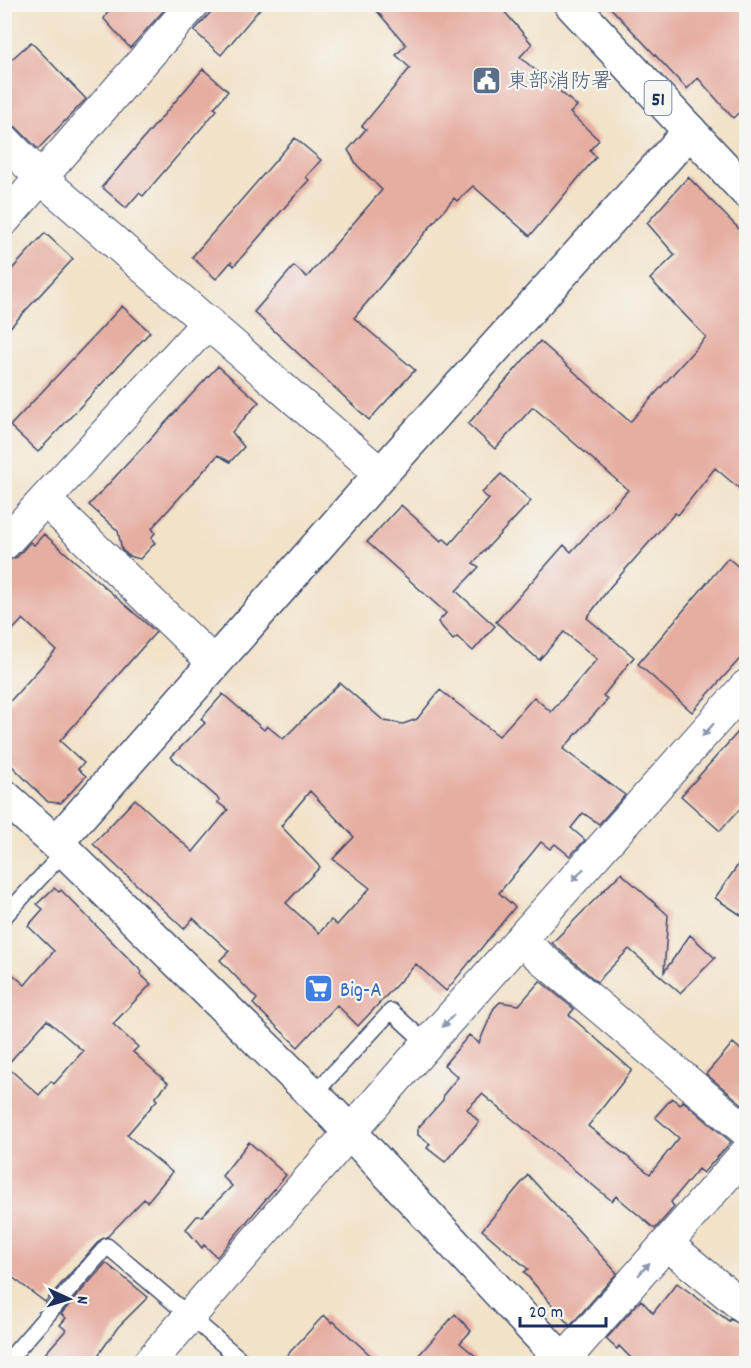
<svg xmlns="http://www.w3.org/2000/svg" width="751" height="1368" viewBox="0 0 751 1368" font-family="Dekko,'Klee One',sans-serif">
<rect width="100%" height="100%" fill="#f6f6f2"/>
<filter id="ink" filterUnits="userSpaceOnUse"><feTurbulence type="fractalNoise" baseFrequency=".0167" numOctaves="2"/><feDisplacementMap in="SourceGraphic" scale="12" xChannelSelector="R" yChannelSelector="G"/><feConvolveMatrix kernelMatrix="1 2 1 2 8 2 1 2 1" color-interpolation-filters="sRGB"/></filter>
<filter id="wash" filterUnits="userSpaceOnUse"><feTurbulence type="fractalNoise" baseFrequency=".008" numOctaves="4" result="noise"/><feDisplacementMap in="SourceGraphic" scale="24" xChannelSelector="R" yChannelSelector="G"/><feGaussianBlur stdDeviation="1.35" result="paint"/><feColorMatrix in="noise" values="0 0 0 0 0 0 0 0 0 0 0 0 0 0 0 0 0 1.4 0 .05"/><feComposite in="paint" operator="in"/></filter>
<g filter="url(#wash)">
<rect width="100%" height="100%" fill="#f2e2c8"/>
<g id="blocks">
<path fill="#e6ada1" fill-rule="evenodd" d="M112 4H158L164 10 130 48 104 19Z
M218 4H264L221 55 194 31Z
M371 4H498L532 44 520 57 577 106 570 113 599 140 590 150 596 157 530 236 473 186 457 201 454 198 354 318 415 370 369 420 254 312 294 266 307 277 382 190 357 165 348 150 366 129 362 126 410 68 396 55 406 45Z
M607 4H747V105L733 118 698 78 687 89Z
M31 42 86 99 38 149 16 127 4 123V66Z
M203 69 228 91 214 108 217 110 143 196 139 193 126 208 102 187Z
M295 138 321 160 306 177 309 180 284 208 234 266 231 262 216 279 192 257Z
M688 177 747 237V495L715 468 678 515 675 513 610 587 587 618 634 657 603 696 608 699 563 749 625 795 599 824 583 813 571 828 585 840 570 856 555 844 550 849 541 842 499 893 515 907 446 991 416 964 358 1026 337 1005 298 1047 253 1004 257 999 220 960 229 951 193 918 184 929 93 844 135 799 193 852 228 810 217 802 220 800 171 757 205 723 201 719 223 694 264 730 267 726 283 739 340 683 384 721 403 724 417 719 440 690 499 736 534 697 551 712 597 659 564 632 539 660 496 622 564 545 571 552 628 490 533 407 495 449 468 424 540 341 630 422 706 337 650 279 675 255 647 223ZM310 791 354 837 333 859 370 888 337 925 331 920 319 933 286 903 320 867 281 826Z
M45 233 73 259 4 334V278Z
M122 306 150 332 38 452 10 426Z
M218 366 259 402 232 432 244 447 230 462 218 455 152 528 155 533 151 538 155 543 140 559 129 556 122 550 118 531 89 505Z
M501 474 531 501 473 563 479 567 456 591 495 626 473 651 457 637 453 640 438 622 446 613 367 542 401 505 441 541 444 539 450 544 489 499 482 493Z
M44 534 156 632 60 741 84 763 78 769 86 776 61 803 48 802 4 758V708L56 650 23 619 4 639V561L17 557 30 542 34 545Z
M728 558 747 574V651L692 712 638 664Z
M747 722V801L720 831 681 796Z
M747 852V919L715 898Z
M621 873 668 915 664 972 690 935 715 958 680 993 629 949 597 982 552 943Z
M54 888 59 892 61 890 142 972 140 974 151 984 113 1024 138 1047 133 1052 168 1083 155 1098 157 1100 127 1135 172 1172 147 1202 144 1199 108 1236 100 1240 45 1302 4 1271V967L25 985 54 951 28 926 43 909 37 904ZM47 1020 83 1051 54 1084 51 1081 39 1095 6 1066Z
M540 981 574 1009 569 1015 632 1070 588 1126 650 1174 679 1138 655 1117 672 1098 680 1105 683 1101 731 1142 703 1173 698 1169 671 1202 674 1207 655 1229 616 1196 612 1201 482 1094 467 1109 479 1122 445 1162 427 1148 430 1144 418 1135V1128L443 1100 444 1094 458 1077 444 1065 469 1035 479 1043 494 1008 500 1002 519 1005Z
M733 1043 747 1055V1108L706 1074Z
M249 1142 286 1175 217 1257 204 1245 202 1248 186 1229 197 1216H202L232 1186 222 1176Z
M528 1175 617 1273 570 1326 524 1272 528 1269 482 1230Z
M106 1263 148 1297 118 1327 92 1364H36L66 1330 60 1325 66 1318 61 1314Z
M677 1283 729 1321 730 1319 747 1327V1355L739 1364H637L619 1346 617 1349 606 1339 641 1300 653 1313Z
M455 1314 471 1331 460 1343 485 1364H411Z
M324 1315 332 1323 333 1321 380 1364H279Z"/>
</g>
</g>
<g filter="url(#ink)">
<use href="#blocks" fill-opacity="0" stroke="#3b4a6e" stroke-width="1.5"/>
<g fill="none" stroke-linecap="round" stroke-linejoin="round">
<defs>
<path id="service" d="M4 917 65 851
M313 1095 391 1011 427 1044
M5 1364 107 1246 246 1364"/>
<path id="minor" d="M4 140 41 178 381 474
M4 220 193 4
M45 500 214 663
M4 544 208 322
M520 940 746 1131
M667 1244 746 1309
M564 1360 746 1153
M148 1364 427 1044 746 686"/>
<path id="tertiary" d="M4 796 65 851 332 1113 566 1364
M56 843 381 474 690 131"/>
<path id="primary" d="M571 4 746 191"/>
</defs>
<use href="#service" stroke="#3b4a6e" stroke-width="18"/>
<use href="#minor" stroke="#3b4a6e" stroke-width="34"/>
<use href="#tertiary" stroke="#3b4a6e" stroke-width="36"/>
<use href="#primary" stroke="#3b4a6e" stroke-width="36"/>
<use href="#service" stroke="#fff" stroke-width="15"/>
<use href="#minor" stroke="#fff" stroke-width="32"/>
<use href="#tertiary" stroke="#fff" stroke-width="33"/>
<use href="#primary" stroke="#fff" stroke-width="33"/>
</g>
<defs><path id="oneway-solid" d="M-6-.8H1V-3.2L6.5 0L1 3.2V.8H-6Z" transform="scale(1.5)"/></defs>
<g fill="#8d97ae">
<use href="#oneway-solid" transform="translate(708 730) rotate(132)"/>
<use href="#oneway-solid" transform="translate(578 875) rotate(132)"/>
<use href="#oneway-solid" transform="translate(448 1021) rotate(132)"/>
<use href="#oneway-solid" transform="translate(644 1269) rotate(-49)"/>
</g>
</g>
<defs>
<symbol id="civic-square" viewBox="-11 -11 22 22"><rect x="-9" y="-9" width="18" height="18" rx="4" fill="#5c6f8a" stroke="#f6f6f2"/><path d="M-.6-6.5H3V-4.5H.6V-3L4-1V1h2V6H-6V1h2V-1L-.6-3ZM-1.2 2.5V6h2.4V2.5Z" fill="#fff"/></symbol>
<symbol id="supermarket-square" viewBox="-11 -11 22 22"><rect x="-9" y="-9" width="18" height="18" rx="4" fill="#3f7fe0" stroke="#f6f6f2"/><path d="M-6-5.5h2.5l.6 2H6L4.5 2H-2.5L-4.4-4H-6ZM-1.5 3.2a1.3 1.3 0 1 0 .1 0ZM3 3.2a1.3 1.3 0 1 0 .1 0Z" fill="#fff"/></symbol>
</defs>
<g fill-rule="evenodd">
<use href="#civic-square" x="470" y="64" width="33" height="33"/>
<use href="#supermarket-square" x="302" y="972" width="33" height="33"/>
</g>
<g text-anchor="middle" stroke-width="4.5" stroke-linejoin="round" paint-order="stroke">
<rect fill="#f6f6f2" stroke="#5d6b8a" stroke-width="1.5" x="644.5" y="81" width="27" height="34" rx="4.5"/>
<g font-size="20" font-weight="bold" fill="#1b2f5e">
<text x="658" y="105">51</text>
</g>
<g font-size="21" fill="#4e5e75" stroke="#f6f6f2" text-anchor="start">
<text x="507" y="87">東部消防署</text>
</g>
<g font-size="21" fill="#366cbe" stroke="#f6f6f2" text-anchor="start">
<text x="340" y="996">Big-A</text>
</g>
</g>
<rect width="751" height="1368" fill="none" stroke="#f6f6f2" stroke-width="24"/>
<g transform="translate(69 1299) rotate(94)" stroke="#f6f6f2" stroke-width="4.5" paint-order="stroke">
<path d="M0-4.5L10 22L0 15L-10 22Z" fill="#1b2f5e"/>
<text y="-9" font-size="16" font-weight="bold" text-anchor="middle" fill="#1b2f5e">N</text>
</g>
<path d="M520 1317v9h86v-9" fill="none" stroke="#1b2f5e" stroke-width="3"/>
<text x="529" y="1317" font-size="18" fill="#1b2f5e" stroke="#f6f6f2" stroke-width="4.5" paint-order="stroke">20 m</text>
</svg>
